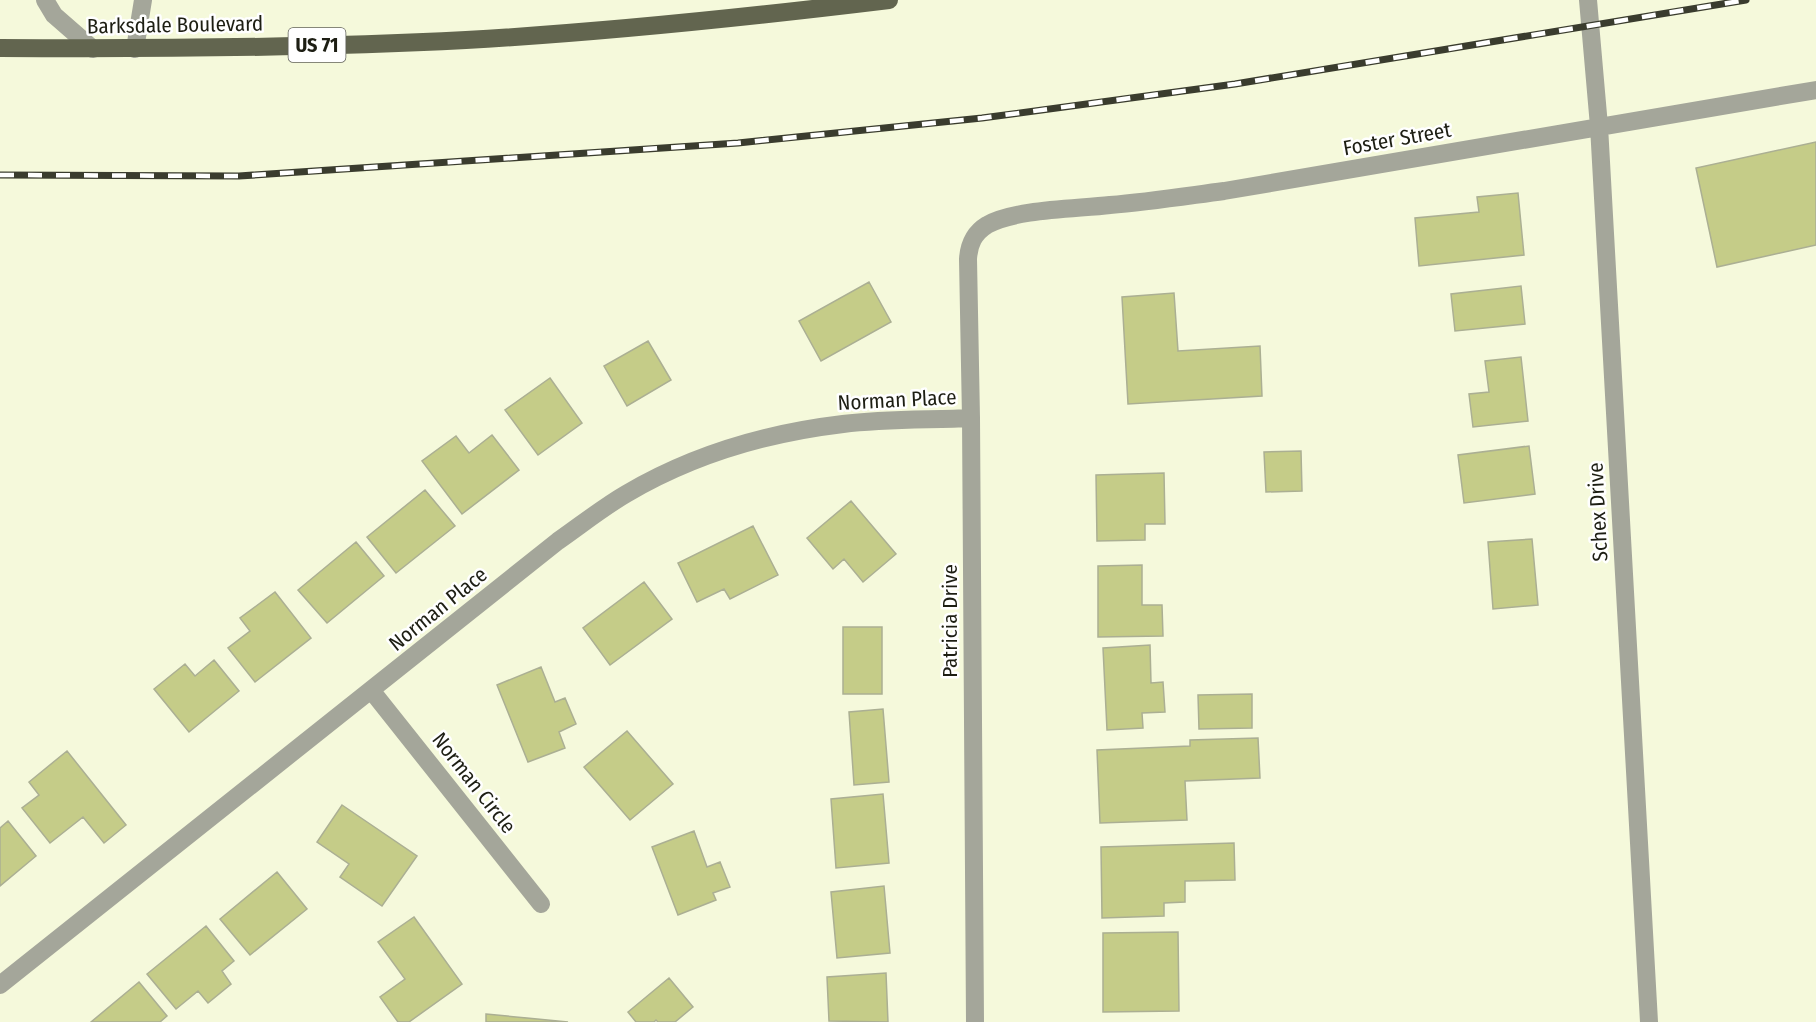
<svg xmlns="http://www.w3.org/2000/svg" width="1816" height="1022" viewBox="0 0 1816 1022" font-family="'Fira Sans Condensed',sans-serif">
<rect width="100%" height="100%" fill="#f5f9db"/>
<path fill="#c5cc88" stroke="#abaf93" stroke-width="1.5" d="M1816 142V245L1717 267 1696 168Z
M1518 193 1524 255 1419 266 1415 218 1479 212 1477 197Z
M869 282 891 322 821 361 799 321Z
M1521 286 1525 324 1455 331 1451 294Z
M1174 293 1178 351 1260 346 1262 396 1128 404 1122 297Z
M648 341 671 380 627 406 604 366Z
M1521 357 1528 421 1473 427 1469 394 1489 392 1485 361Z
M550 378 582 423 538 455 505 410Z
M492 435 519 470 462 514 422 461 456 436 469 453Z
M1529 446 1535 494 1464 503 1458 455Z
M1301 451 1302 491 1266 492 1264 452Z
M1164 473 1165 524H1145V540L1097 541 1096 475Z
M425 490 455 526 396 573 367 537Z
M851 501 896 554 863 582 844 559 833 569 807 538Z
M753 526 778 575 730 599 724 589 697 602 678 563Z
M1532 539 1538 605 1493 609 1488 542Z
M356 542 384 576 327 623 298 590Z
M1142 565V605H1162L1163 636 1098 637V566Z
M644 582 672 619 610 665 583 628Z
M275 592 311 638 255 682 228 648 250 631 240 618Z
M843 627H882V694H843Z
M1150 645 1151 683 1163 682 1165 712 1142 713 1143 728 1107 730 1103 648Z
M214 660 239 691 189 732 154 689 185 664 195 676Z
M541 667 555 702 565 698 576 724 559 732 565 748 528 762 497 685Z
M1252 694V728L1199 729 1198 695Z
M883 709 889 782 854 785 849 712Z
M627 731 673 784 630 820 584 767Z
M1258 738 1260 778 1185 781 1187 820 1100 823 1097 750 1190 746V740Z
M67 751 126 825 104 843 83 817 50 843 22 808 39 795 29 782Z
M883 794 889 863 836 868 831 799Z
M342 805 417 856 382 906 340 877 349 864 317 842Z
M8 821 36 856 0 886V828Z
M694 831 707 867 720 862 730 887 713 893 716 900 678 915 652 847Z
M1234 843 1235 880 1185 881V902L1164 903V916L1102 918 1101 847Z
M277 872 307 909 250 955 220 919Z
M884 886 890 953 837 958 831 892Z
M414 917 462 984 409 1022H398L380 997 405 979 378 942Z
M206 926 234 961 222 971 231 984 208 1003 198 991 176 1009 147 974Z
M1178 932 1179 1011 1103 1012V933Z
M886 973 888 1022 829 1021 827 977Z
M669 978 693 1007 675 1022H658L656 1020 654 1022H636L628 1012Z
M139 982 167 1016 160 1022H91Z
M486 1014 568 1022H486Z"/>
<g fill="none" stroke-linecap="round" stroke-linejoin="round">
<path stroke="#a4a69a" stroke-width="18" d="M45 0 54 15 93 49
M1588 0 1599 126 1649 1022
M135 49 143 0
M371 690 541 904
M0 985 558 541C581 525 602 508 626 494 692 455 767 433 843 424 885 419 929 420 971 418
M975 1022 971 418 968 259C969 244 974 233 987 225 1015 209 1077 209 1110 205 1148 202 1186 196 1224 191L1816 90"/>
<path stroke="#62654f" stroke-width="18" d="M0 48C155 49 311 48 466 40 607 32 749 17 889 0"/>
<defs>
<path id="rail" d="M0 175 239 176 738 143 982 118 1235 84 1746 0"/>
</defs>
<use href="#rail" stroke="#3a3c2e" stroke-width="7"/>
<use href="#rail" stroke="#fff" stroke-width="4.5" stroke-dasharray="14" stroke-linecap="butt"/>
</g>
<g text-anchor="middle" stroke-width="5" stroke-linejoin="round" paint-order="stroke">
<rect fill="#fff" stroke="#61625a" stroke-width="1.5" x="288.5" y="28" width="57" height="34" rx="4.5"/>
<g font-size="20" font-weight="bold" fill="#1d1e13">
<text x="317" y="52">US 71</text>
</g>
<g font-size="21" fill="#1d1e13" stroke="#fff">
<text transform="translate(175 25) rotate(-1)" y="7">Barksdale Boulevard</text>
<text transform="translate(1397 139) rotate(-10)" y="7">Foster Street</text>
<text transform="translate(897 400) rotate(-3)" y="7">Norman Place</text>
<text transform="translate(1598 512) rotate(-93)" y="7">Schex Drive</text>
<text transform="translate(438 609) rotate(-39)" y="7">Norman Place</text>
<text transform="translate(950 621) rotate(-90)" y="7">Patricia Drive</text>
<text transform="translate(474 783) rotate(52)" y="7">Norman Circle</text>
</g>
</g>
</svg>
